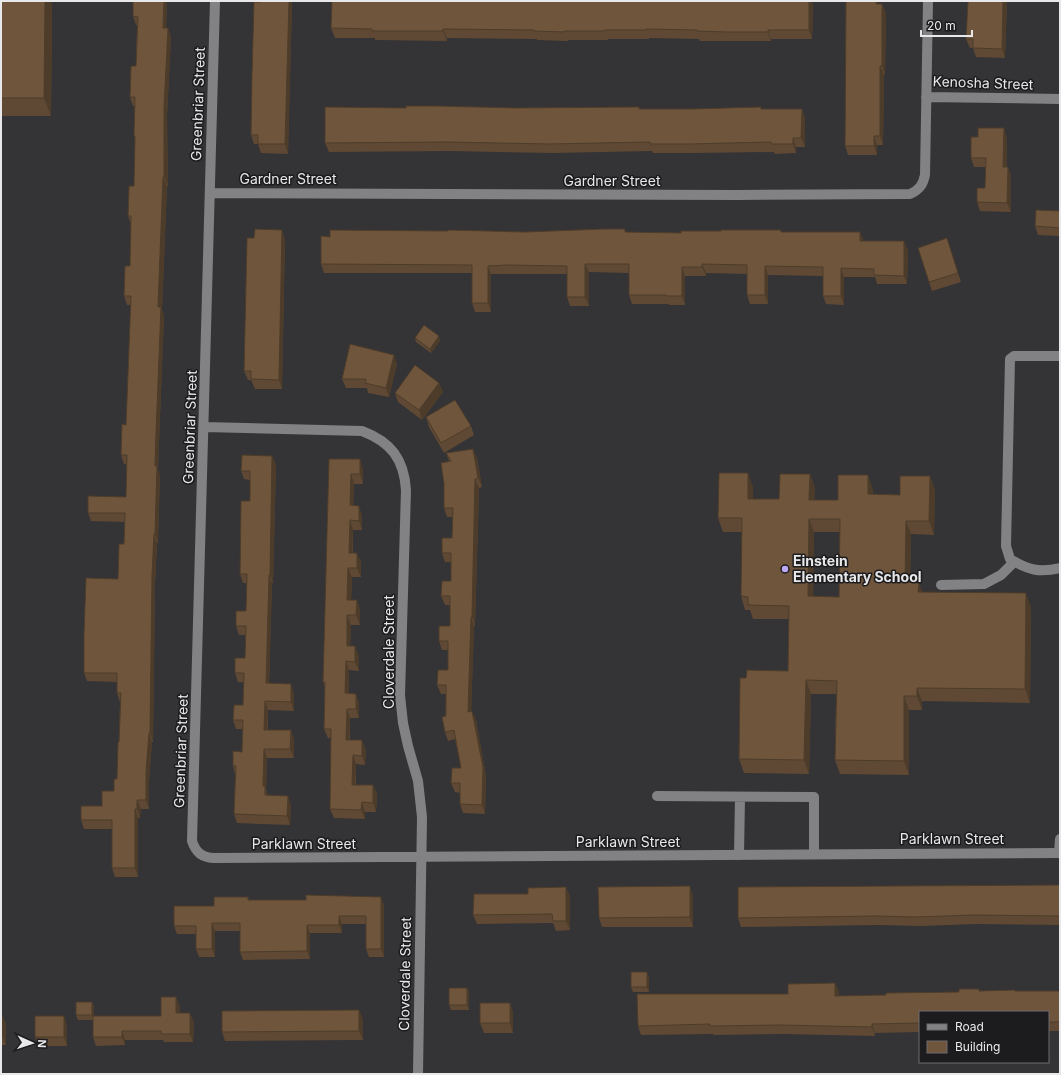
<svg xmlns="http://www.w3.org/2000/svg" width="1061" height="1075" viewBox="0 0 1061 1075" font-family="Inter,sans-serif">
<rect width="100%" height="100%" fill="#343336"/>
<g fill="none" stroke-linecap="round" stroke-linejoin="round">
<path stroke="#828285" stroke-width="10" d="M1060 356H1014L1010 359 1006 546 1010 559C1028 570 1039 573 1060 568
M941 585 984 584 1001 575 1014 562
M657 796 814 797V854
M1059 853 1060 839
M739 855 740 797"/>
<path stroke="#828285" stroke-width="10" d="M215 1 192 841C196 853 202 857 214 858L1060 853
M926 97 1060 99
M210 193 737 195 910 194C919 190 923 185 925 175L928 1
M204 427 362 431C391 442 404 459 406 490L400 695 403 723 408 746 418 781 422 817 418 1074"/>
</g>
<path fill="#5f4934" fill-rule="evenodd" d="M1 1H52L51 116H1Z
M133 1H167L166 28H168L171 37 167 116 168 186H167L162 310 164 316 159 442 158 470 160 475 158 543H157L155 584 153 742H152L149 781V809H141L140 818H138V877H115L112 868V829H84L81 820 102 806 114 791 117 779 119 742 120 702 117 693V682L87 681 84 673 118 579 124 544 125 522 91 521 88 513 126 497V464H124L121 455 126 425 131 305H127L124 296 130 266 131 225 128 216 134 186 135 140 134 136 135 106H133L130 97 136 66 137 25H136L133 16Z
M332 1H811L813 5 812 39H771V41H700L699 39 649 38V39H608V40H568V41L537 40V39L447 38V41L375 40V38H335L331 28Z
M968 1H1007L1005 58 976 57 973 48H970L966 39Z
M292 3 288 154 261 153 258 144H254L251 135Z
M879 4H882L886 13 885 75H884L883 145H877V155H848L845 146Z
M639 107 640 109H802L805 118V147H796V153L775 154 774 152 693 153H653L652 151 553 153 450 151 329 152 325 143 517 108Z
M1007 138V167L1011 176V212L980 211 977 202 985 188 986 167H974L971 158Z
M1060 211V236L1038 235 1035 226Z
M625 229V232L681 233 782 232 863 241 908 250 907 284H877L875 277H844V305L826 304 823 296V276L768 275V304H750L747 295V274L706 273V276H685V305H669V304H632L629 295V273L589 272V306H570L567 297V274H491V312H475L472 303V273H324L321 264 330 237 448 231 525 232Z
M947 238 961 282 932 291 929 282Z
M285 239 282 389H255L251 380H248L244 371Z
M415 338 440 341 431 353 416 342Z
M397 364 389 397 368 393 367 388H346L342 379Z
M439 383 443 392 422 420 398 402 395 393Z
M426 417 471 426 474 435 444 453 429 427Z
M446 453 477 458 482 487 479 488 475 626H474L471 711 476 720 486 776 485 814 463 813 460 804V793L455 792 451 783 461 768 455 739 448 741 445 732 446 694H441L437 685 448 670V650H442L439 641 450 626V605H445L441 596 451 581V562H445L442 553 452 538V517H447L444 508 449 461Z
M272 456 276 465 273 583H272L269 683 294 693V711L268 710V730L294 739V758H267L266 789 268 796 291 805 290 825 237 823 234 814 235 774 233 766 242 752 243 729H236L233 720 243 705 244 682H238L235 673 245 658V635H239L236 626 246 611 247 583H243L240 574 250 501V480L244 479 241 471Z
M329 459 363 469V484H354L353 505 362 515V530H353V553L361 562V577H352L351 600H357L360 610V625H351L350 646 359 656V671L349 670V694H356L359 703V718H350V740L366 750 365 765 356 764V785H373L377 794 376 812H365V819L334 818 330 809 331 738H328L324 729 325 687 323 682Z
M810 474 815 488 814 500H838L873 489V494L900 495 930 476 935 490 934 535 911 534 910 583H919L922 592 1031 607 1030 703 922 701V710H909V775L840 774 835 760 836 694H811L809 774 744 773 739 759 746 678 788 671 789 619H753L750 610H745L741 596 742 532H723L718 518 753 487V499H779ZM814 532H840L839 597 813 596Z
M1060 885V925L977 924 921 926 879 925 741 927 738 918Z
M566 887 570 897V930L556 931 553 923 477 924 473 915 528 894Z
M693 896V927H602L599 918Z
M248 897 249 900 384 905V957H369L366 949V924H342V933H310V959L243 960 240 952V931H215V957H199L196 949V934H177L174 926 214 906Z
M649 976V992H633L631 987Z
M835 983 839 992V996L886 995 979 991H1060V1031H1048V1012H920V1032L875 1033V1036L784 1034 714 1035 713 1034 641 1035 638 1026 788 994Z
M467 988 469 992V1010H451L449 1005Z
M510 1003 513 1012V1033H484L480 1023Z
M94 1006V1016H161L180 1006V1013L194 1022 193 1042H164L163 1040H125V1045L96 1046 93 1037V1020H78L76 1015Z
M1 1015H2L6 1024V1045H1Z
M64 1016 67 1026V1046H38L35 1037Z
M363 1019V1040L225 1041 222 1032Z"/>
<path fill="#4d3c2a" d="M45 1H52L51 116 44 98Z
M164 1H167L166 37 163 28Z
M289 1H292V3L288 154 285 144Z
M809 1H811L813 5 812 39 809 30Z
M876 1H878L879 4H876Z
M1003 1H1007L1005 58 1002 49Z
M882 4 886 13 885 75 882 66Z
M168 28 171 37 167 116 168 186 164 177V107Z
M443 29 447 38V41L443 31Z
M768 30 771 39V41L768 32Z
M880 66 884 75 883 145 880 136Z
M802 109 805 118V147L801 138Z
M1004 128 1007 138V176L1003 167Z
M874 136 877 145V155L874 146Z
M793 138 796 147V153L793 144Z
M1008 167 1011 176V212L1007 203Z
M163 177 167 186 162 310 164 316 159 442 158 470 160 475 158 543 155 534V466L158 307Z
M282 230 285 239 282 389 279 380Z
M860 232 864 241H860Z
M904 241 908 250 907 284 904 276Z
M585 264 589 272V306L585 297Z
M702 264 706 273V276L702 267Z
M488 266 491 274V312L488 303Z
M765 266 768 275V304L765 295Z
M682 267 685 276V305L682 296Z
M841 268 844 277V305L841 296Z
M439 336 440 341 431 353 430 349Z
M394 355 397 364 389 397 386 388Z
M439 383 443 392 422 420 419 410Z
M473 449 477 458 482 487 478 478Z
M272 456 276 465 273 583 270 575Z
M360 459 363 469V484L360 474Z
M748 473 753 487V513L748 499Z
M351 474 354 484 353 515 350 505Z
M810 474 815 488 814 514 809 500Z
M868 475 873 489V508L868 494Z
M930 476 935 490 934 535 929 521Z
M475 479 479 488 475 626 472 617Z
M359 506 362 515V530L359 521Z
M809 519 814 532 813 610 808 596Z
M350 520 353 530 352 562 349 553Z
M906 521 911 534 910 596 905 582Z
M154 534 157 543 155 584 153 742 150 733 152 575Z
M357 553 361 562V577L357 568Z
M348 568 352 577 351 609 347 600Z
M269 575 272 583 269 692 266 683Z
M919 583 924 596 918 592Z
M1026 593 1031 607 1030 703 1025 689Z
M357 600 360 610V625L356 615Z
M347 615 351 625 350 655 347 646Z
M471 617 474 626 471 721 468 712Z
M355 646 359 656V671L355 662Z
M346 661 349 670V703L345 693Z
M806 680 811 694 809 774 804 760Z
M291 684 294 693V711L291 702Z
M917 688 922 701V710L917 696Z
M356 694 359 703V718L356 709Z
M904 696 909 710V775L904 761Z
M265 701 268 710 267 738 264 730Z
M347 709 350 718 349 749 346 740Z
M472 711 476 720 486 776 485 814 482 805Z
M291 730 294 739V758L290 749Z
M149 733 152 742 149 781V809L146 800V772Z
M362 740 366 750 365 765 362 756Z
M264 749 267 758 266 789 268 795V804L265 795 263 786Z
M353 755 356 764 355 794 352 785Z
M373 785 377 794 376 812 373 803Z
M288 796 291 805 290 825 287 816Z
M137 800 141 809 140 818 137 809Z
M362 802 365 812V819L361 810Z
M135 809 138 818V877L135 868Z
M690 886 693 896V927L690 917Z
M566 887 570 897V930L566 921Z
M381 897 384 905V957L381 949Z
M339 916 342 924V933L339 925Z
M212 923 215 931V957L212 949Z
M307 925 310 933V959L307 951Z
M647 972 649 976V992L647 987Z
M835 983 839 992V1005L835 996Z
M467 988 469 992V1010L467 1005Z
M176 997 180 1006V1022L176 1013Z
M92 1002 94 1006V1020L92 1015Z
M510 1003 513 1012V1033L510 1023Z
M359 1010 363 1019V1040L359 1031Z
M190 1013 194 1022 193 1042 190 1034Z
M2 1015 6 1024V1045L2 1036Z
M64 1016 67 1026V1046L64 1037Z
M872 1024 875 1033V1036L872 1027Z
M122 1031 125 1040V1045L122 1037Z"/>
<path fill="#6e553c" stroke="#4d3c2a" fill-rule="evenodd" d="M1 1H45L44 98H1Z
M133 1H164L163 28H168L164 107V177H163L158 307H161L156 433 155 466H157L155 534H154L152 575 150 733H149L146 772V800H137V809H135V868H112V820H81V806H102V791H114V779H117L118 742H119L121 693H117V673H84V633L86 578 118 579 119 544H124L125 513H88V496L126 497 127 455H121L122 424 126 425 131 296H124L125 266H130L131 216H128L129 186H134L135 136H134L135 97H130L131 66H136L138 17 133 16Z
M261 1H289L285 144H258V135H251L252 73 254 2H261Z
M332 1H809V30H768V32H727L697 31V30L646 29V30H605V31H564V32L534 31V30L443 29V31H372V29L331 28Z
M846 1H876V4H882V66H880V136H874V146H845Z
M968 1H1003L1002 49 973 48V39H966Z
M406 106H436L517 108 639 107V109H692L761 107V109H802L801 138H793V144H771V142L690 144H650V142L549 144 447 142 325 143V107L406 108Z
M978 128H1004L1003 167H1008L1007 203 977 202V188H985L986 158H971V137H978Z
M1036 210 1060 211V228L1035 226Z
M255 229 282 230 279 380 251 379V371H244L247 238H254Z
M603 229H625V232L681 233V231H721V230H781V232H860V241H904V276L874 275V269L841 268V296H823V267L765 266V295H747V265L702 264V267H682V296H666V295H629V264H585V297H567V266L507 265 488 266V303H472V265L321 264V236L330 237V230L448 231V230L525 232Z
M947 238 958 273 929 282 918 248Z
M424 325 439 336 430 349 415 338Z
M350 344 394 355 386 388 365 383 366 379H342Z
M415 365 439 383 419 410 395 393Z
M455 400 471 426 441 443 426 417Z
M473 449 478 478 475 479 472 617H471L468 712 472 711 483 767 482 805 460 804V783H451L452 768H461L454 730 445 732 442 717 446 716V685H437L438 670H448V641H439V626H450V596H441L442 581H451V553H442V538H452L453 508H444V484L441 463 451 461 446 453Z
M242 455 272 456 270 575H269L266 683 291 684V702L265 701 264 730H291L290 749H264L263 786H265V795L288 796 287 816 234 814 236 766H233V751L242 752 243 720H233L234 705H243L244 673H235V658H245L246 626H236V611H246L247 574H240L241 501H250V471H241Z
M329 459H360V474H351L350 505 359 506V521L350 520 349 553H357V568H348L347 600H357L356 615H347V646H355V662L346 661 345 693 356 694V709H347L346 740H362V756L353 755 352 785H373V803L362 802 361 810 330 809 331 729H324L325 682H323Z
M719 473H748V499H779L780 474H810L809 500H838V475H868V494L900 495V476H930L929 521H906L905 582 919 583 918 592 1026 593 1025 689 917 688V696H904V761L835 760 837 681 806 680 804 760 739 759 740 678H746L747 670 788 671 789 606 748 605V597L741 596 742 518H718ZM809 519H840L839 597 808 596Z
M1060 885V916L973 915 917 917 876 916 738 918V887Z
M690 886V917L599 918 598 887Z
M566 887V921H553L552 914 473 915 474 894H528V888Z
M306 895 381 897V949H366V916H339V925H307V951L240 952V923H212V949H196V926H174V906H214V897H248V900H306Z
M631 972H647V987H631Z
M835 983V996L886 995V993L959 992V989H979V991L1015 990V991H1060V1022H1048V1012H920V1023L872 1024V1027L781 1025 710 1026V1024L638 1026 637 994H788V984Z
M449 988H467V1005H449Z
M161 997H176V1013H190V1034H161V1031H122V1037H93V1016H161Z
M76 1002H92V1015H76Z
M480 1003H510V1023H480Z
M359 1010V1031L222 1032V1011Z
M1 1015H2V1036H1Z
M35 1016H64V1037H35Z"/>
<circle fill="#bda9f5" stroke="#1c1b1d" stroke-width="1.5" cx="785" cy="569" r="4"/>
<g text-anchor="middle" stroke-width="3" stroke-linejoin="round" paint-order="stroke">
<g font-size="14" fill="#e8e8ea" stroke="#1c1b1d">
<text transform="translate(983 83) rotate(2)" y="5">Kenosha Street</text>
<text transform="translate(198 104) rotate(-88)" y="5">Greenbriar Street</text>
<text x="288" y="184">Gardner Street</text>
<text x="612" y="186">Gardner Street</text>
<text transform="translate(190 427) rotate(-88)" y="5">Greenbriar Street</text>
<text transform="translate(389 652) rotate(-90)" y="5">Cloverdale Street</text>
<text transform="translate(181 751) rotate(-88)" y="5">Greenbriar Street</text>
<text x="952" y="844">Parklawn Street</text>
<text x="628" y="847">Parklawn Street</text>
<text x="304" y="849">Parklawn Street</text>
<text transform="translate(405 974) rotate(-89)" y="5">Cloverdale Street</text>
</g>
<g font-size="14" font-weight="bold" fill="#e8e8ea" stroke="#1c1b1d" text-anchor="start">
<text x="793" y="566">Einstein<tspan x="793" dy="16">Elementary School</tspan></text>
</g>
</g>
<rect width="1061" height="1075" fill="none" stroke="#e8e8ea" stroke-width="4"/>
<rect x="919" y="1011" width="130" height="52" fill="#1c1b1d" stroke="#6e6d6f"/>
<rect x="927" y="1024" width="20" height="6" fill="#828285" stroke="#6e6d6f"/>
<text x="955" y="1031" font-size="12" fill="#e8e8ea">Road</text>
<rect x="927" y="1041" width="20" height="12" fill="#6e553c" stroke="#6e6d6f"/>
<text x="955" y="1051" font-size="12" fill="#e8e8ea">Building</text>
<g transform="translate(32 1043) rotate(93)" stroke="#1c1b1d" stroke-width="3" paint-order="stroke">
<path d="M0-3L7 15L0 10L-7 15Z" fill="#e8e8ea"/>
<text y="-6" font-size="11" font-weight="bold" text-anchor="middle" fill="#e8e8ea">N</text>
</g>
<path d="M921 30v6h51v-6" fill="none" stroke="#e8e8ea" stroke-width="2"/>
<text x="927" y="30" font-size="12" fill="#e8e8ea" stroke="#1c1b1d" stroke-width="3" paint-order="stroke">20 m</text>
</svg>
